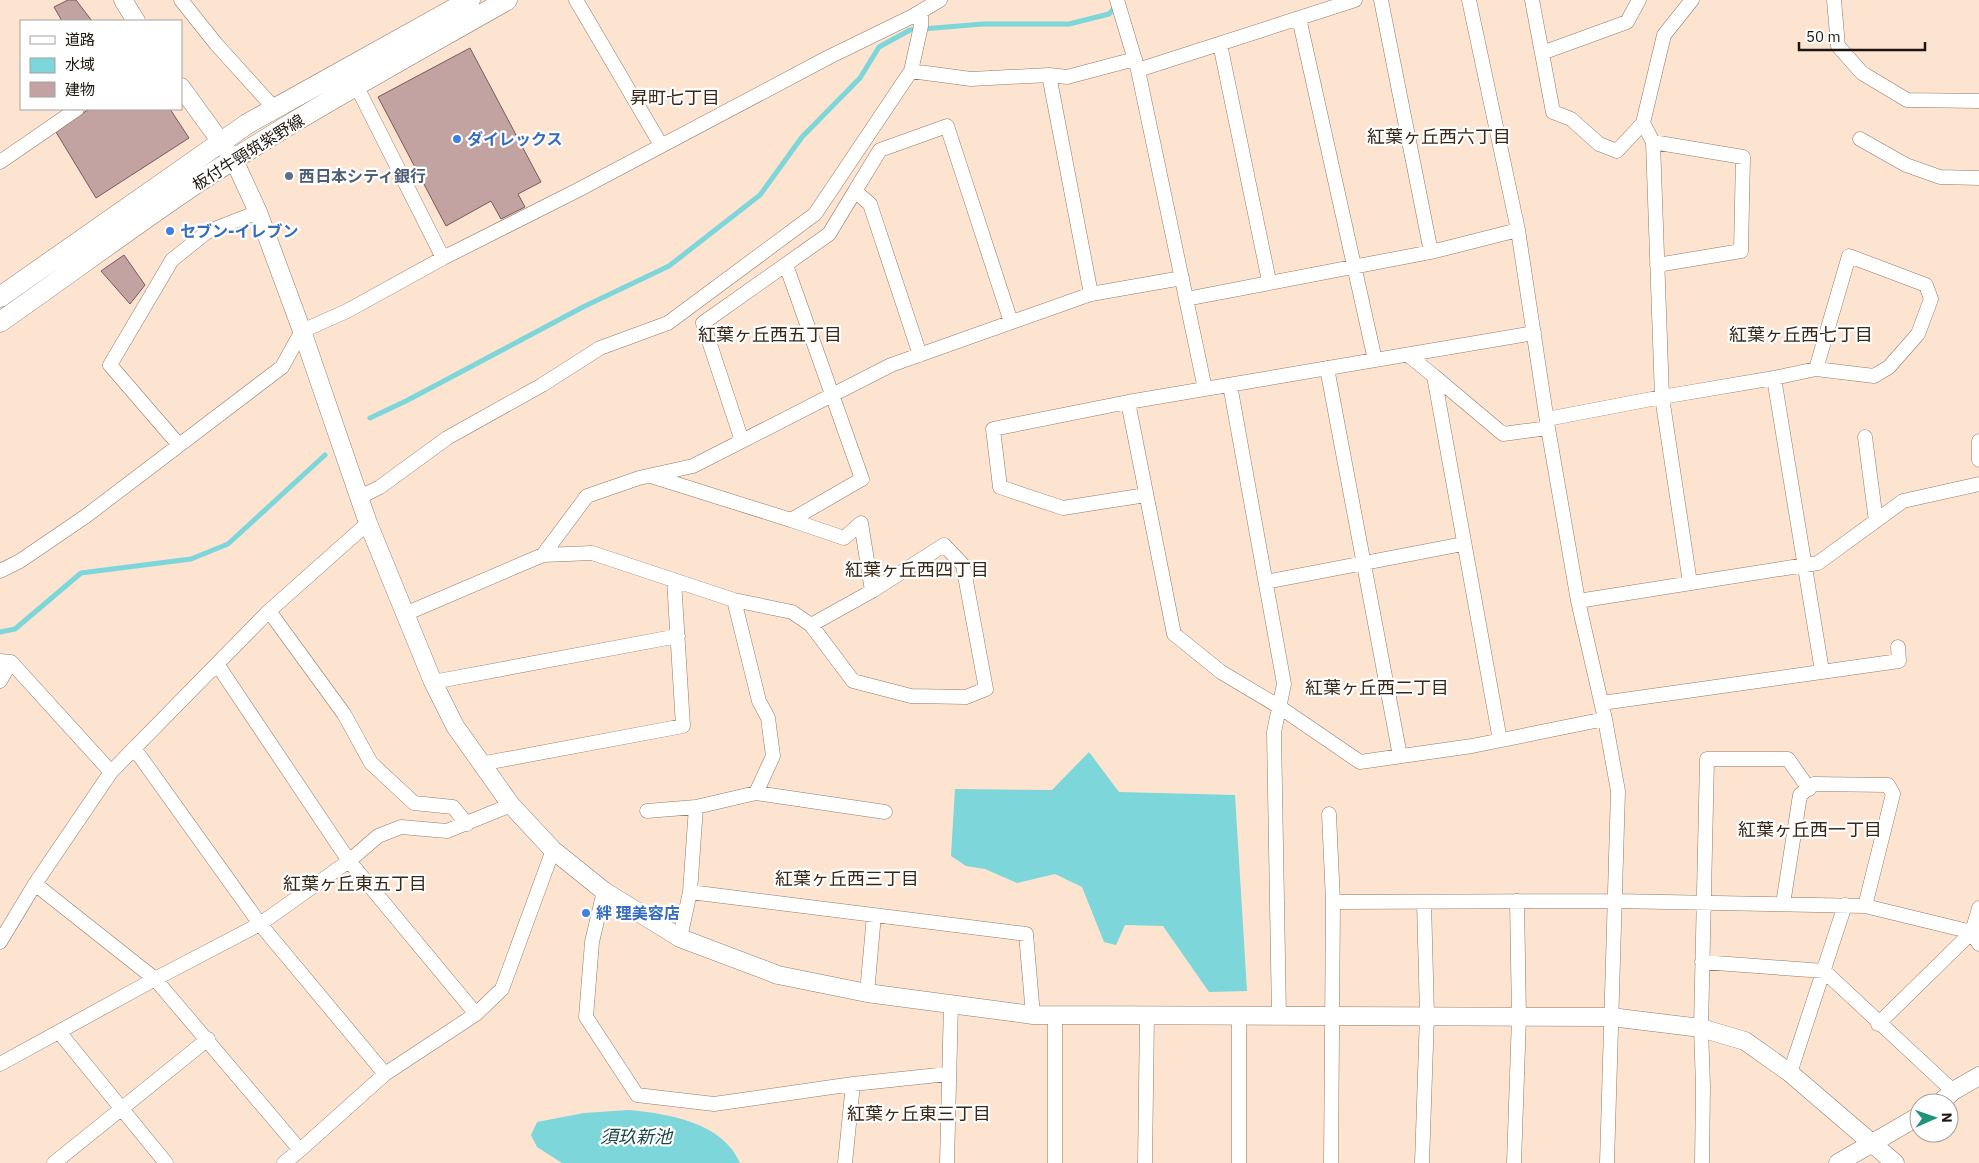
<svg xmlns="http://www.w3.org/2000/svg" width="1979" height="1163" viewBox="0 0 1979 1163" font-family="'IBM Plex Sans','Noto Sans JP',sans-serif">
<rect width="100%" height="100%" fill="#fde4d0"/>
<path fill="#7cd6da" d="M1089 752 1119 792 1235 795 1247 991 1209 992 1163 926 1125 925 1116 945 1104 942 1082 887 1055 874 1017 883 985 869 966 866 951 856 955 789 1052 790Z
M629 1110C669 1114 722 1122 740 1163H562L537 1147 531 1135 537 1122 584 1113Z"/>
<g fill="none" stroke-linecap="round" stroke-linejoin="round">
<path stroke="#7cd6da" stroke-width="5" d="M370 418 408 400 583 307 669 266 760 195 802 137 860 78 879 47 910 30 983 24H1069L1109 14 1117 5
M0 632 15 629 81 573 191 559 228 544 325 455"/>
</g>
<path fill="#c3a3a2" stroke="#775a59" d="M68 0H76L92 21H62L54 7Z
M470 48 541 182 518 194 525 207 501 219 491 201 446 226 378 97Z
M89 109H170L189 138 96 198 56 132Z
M124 255 145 285 130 304 101 271Z"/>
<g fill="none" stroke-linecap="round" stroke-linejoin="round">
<defs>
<path id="minor" d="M181 0 216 44 274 108
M576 0 661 145
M1117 0 1138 70 1205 389
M1381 0 1431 252
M1532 0 1553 112 1571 119 1599 144 1617 151 1643 123
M1834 0 1838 46 1862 73 1907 100 1979 101
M1299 18 1375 360
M1220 44 1269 281
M1542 53 1627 22 1639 0
M1138 70 1355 0
M911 71 971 79 1049 75 1067 77 1135 59
M1049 75 1091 294
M356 85 443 258
M1860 139 1906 165 1940 177 1979 178
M1653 142 1743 157 1741 251 1657 265
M0 162 77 109
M1518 230 1548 428 1578 601
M1186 299 1431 252 1518 230 1469 0
M920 355 870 204 855 191 880 150 947 126 1011 322
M1408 355 1434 376 1500 740
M1327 368 1400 756
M1434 376 1503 434 1548 428
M1774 378 1816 369 1874 376 1889 367 1918 334 1931 299 1926 285 1849 256 1816 369
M1230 385 1284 684 1274 732 1279 1016
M1128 402 1174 634 1221 672 1278 706 1360 762 1472 746 1605 719
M1547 419 1662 397 1774 378 1822 671
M1865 437 1876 521
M742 441 703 323 829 234 855 191
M1979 441V460
M179 445 110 365 172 260 207 232 258 212
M651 476 791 520 862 479 786 265
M1146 495 1063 508 1000 487 993 429 1128 402 1534 333
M358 498 380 487 447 438 542 385 600 348 668 323 815 214 911 71 921 26V12
M791 520 844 538 861 523 872 591
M543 555 587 496 639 478 693 466 891 365 1091 294 1182 278
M0 571 20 561 86 516 282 367 302 331 347 311 443 258 578 190 829 57 913 16 940 0
M1266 582 1463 544
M1690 583 1662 397 1653 142 1643 123 1664 35 1692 0
M734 600 759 701 768 718 773 756 756 793
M269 611 344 714 371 763 414 803 453 807 467 824
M405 614 543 555 592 553 734 600 792 612 811 625 853 681 911 696 966 697 986 689 963 565 944 545 872 591 811 625
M0 661 11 662 111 772
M217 664 349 861 476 1014
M0 681 11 662
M433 682 678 636
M1602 703 1899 661 1898 647
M134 748 260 924 385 1074
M480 764 683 726 674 580
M647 811 696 807 756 793 885 812
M1329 814 1333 902 1331 1163
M35 884 155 979 300 1150 385 1074 476 1014 502 989 553 850
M604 891 592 942 586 1017 637 1095 714 1104 853 1084 948 1074
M690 892 696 807
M1333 902 1614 901 1865 906 1972 932 1878 1024
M1783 904 1800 795 1814 784 1888 785 1893 794 1865 906
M1979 908 1972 932 1979 944
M680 938 690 892 1026 934 1033 1015
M0 942 35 884 111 772 269 611 368 523
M1702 962 1824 971 1953 1091
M867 993 874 915
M1055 1016V1163
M59 1032 166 1163
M0 1064 155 979 260 924 349 861 378 836 401 827 447 831 511 805
M1790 1073 1845 905
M54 1163 208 1039
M284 1163 300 1150
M845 1163 853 1084
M947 1163 951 1004
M1145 1163 1147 1015
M1239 1163V1017
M1422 1163 1427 1015 1424 902
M1514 1163 1519 1017 1517 901
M1607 1163 1618 791 1605 719 1578 601 1818 563 1903 501 1979 484
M1702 1163 1703 1086 1701 1028 1707 759H1788L1809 789"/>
<path id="tertiary" d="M123 0 136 21
M181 87 234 160 258 212 302 331 368 523 433 682 455 726 511 805 553 850 604 891 680 938 778 975 867 993 1033 1015 1611 1017 1701 1028 1745 1041 1790 1073 1895 1163
M1940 1103 1953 1091 1979 1076
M1838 1163 1919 1116"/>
<path id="secondary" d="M0 297 247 124 470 0
M0 322C63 278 125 232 188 189 291 120 400 61 507 0"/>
</defs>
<use href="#minor" stroke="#907b69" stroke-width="15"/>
<use href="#tertiary" stroke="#907b69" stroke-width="19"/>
<use href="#secondary" stroke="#907b69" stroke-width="21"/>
<use href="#minor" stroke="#fff" stroke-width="14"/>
<use href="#tertiary" stroke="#fff" stroke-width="18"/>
<use href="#secondary" stroke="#fff" stroke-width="20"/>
</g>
<g fill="#3f7fe0" stroke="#fff" stroke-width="2">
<circle cx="457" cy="139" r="5"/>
<circle cx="170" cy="231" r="5"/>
<circle cx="586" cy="913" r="5"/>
</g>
<circle fill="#5c6f8a" stroke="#fff" stroke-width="2" cx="289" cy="176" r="5"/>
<g text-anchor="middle" stroke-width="4.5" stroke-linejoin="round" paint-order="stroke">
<g font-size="16" font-weight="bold" fill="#366cbe" stroke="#fff" text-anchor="start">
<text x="467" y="145">ダイレックス</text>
<text x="180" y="237">セブン-イレブン</text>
<text x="596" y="919">絆 理美容店</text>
</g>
<g font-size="16" fill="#1d150e" stroke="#fff">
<text transform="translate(248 152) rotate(-32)" y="6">板付牛頸筑紫野線</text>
</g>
<g font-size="16" font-weight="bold" fill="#4e5e75" stroke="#fff" text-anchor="start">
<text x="299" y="182">西日本シティ銀行</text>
</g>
<g font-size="18" fill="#392717" stroke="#fff">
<text x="675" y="104">昇町七丁目</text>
<text x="1439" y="143">紅葉ヶ丘西六丁目</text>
<text x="770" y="341">紅葉ヶ丘西五丁目</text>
<text x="1801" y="341">紅葉ヶ丘西七丁目</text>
<text x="917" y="576">紅葉ヶ丘西四丁目</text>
<text x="1377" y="694">紅葉ヶ丘西二丁目</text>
<text x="1810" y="836">紅葉ヶ丘西一丁目</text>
<text x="847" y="885">紅葉ヶ丘西三丁目</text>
<text x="355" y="890">紅葉ヶ丘東五丁目</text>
<text x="919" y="1120">紅葉ヶ丘東三丁目</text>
</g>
<g font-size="18" font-style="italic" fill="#1b4547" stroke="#fff">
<text x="636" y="1143">須玖新池</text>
</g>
</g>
<rect x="20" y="20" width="162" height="90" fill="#ffffff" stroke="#a5a19f"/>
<rect x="30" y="36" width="25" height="8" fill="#ffffff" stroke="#a5a19f"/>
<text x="65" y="45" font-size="15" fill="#1d150e">道路</text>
<rect x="30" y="58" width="25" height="15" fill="#7cd6da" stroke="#a5a19f"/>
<text x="65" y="70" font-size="15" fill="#1d150e">水域</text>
<rect x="30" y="82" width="25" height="15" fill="#c3a3a2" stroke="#a5a19f"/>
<text x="65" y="95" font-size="15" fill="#1d150e">建物</text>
<g transform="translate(1934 1118) rotate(88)"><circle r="24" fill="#ffffff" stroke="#a5a19f"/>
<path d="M0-4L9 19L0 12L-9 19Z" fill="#1f9478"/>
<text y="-8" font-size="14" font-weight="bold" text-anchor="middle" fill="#1d150e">N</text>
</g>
<path d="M1799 42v8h126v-8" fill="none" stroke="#1d150e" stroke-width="2.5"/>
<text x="1806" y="42" font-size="15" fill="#1d150e" stroke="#ffffff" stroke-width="4" paint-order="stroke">50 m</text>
</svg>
